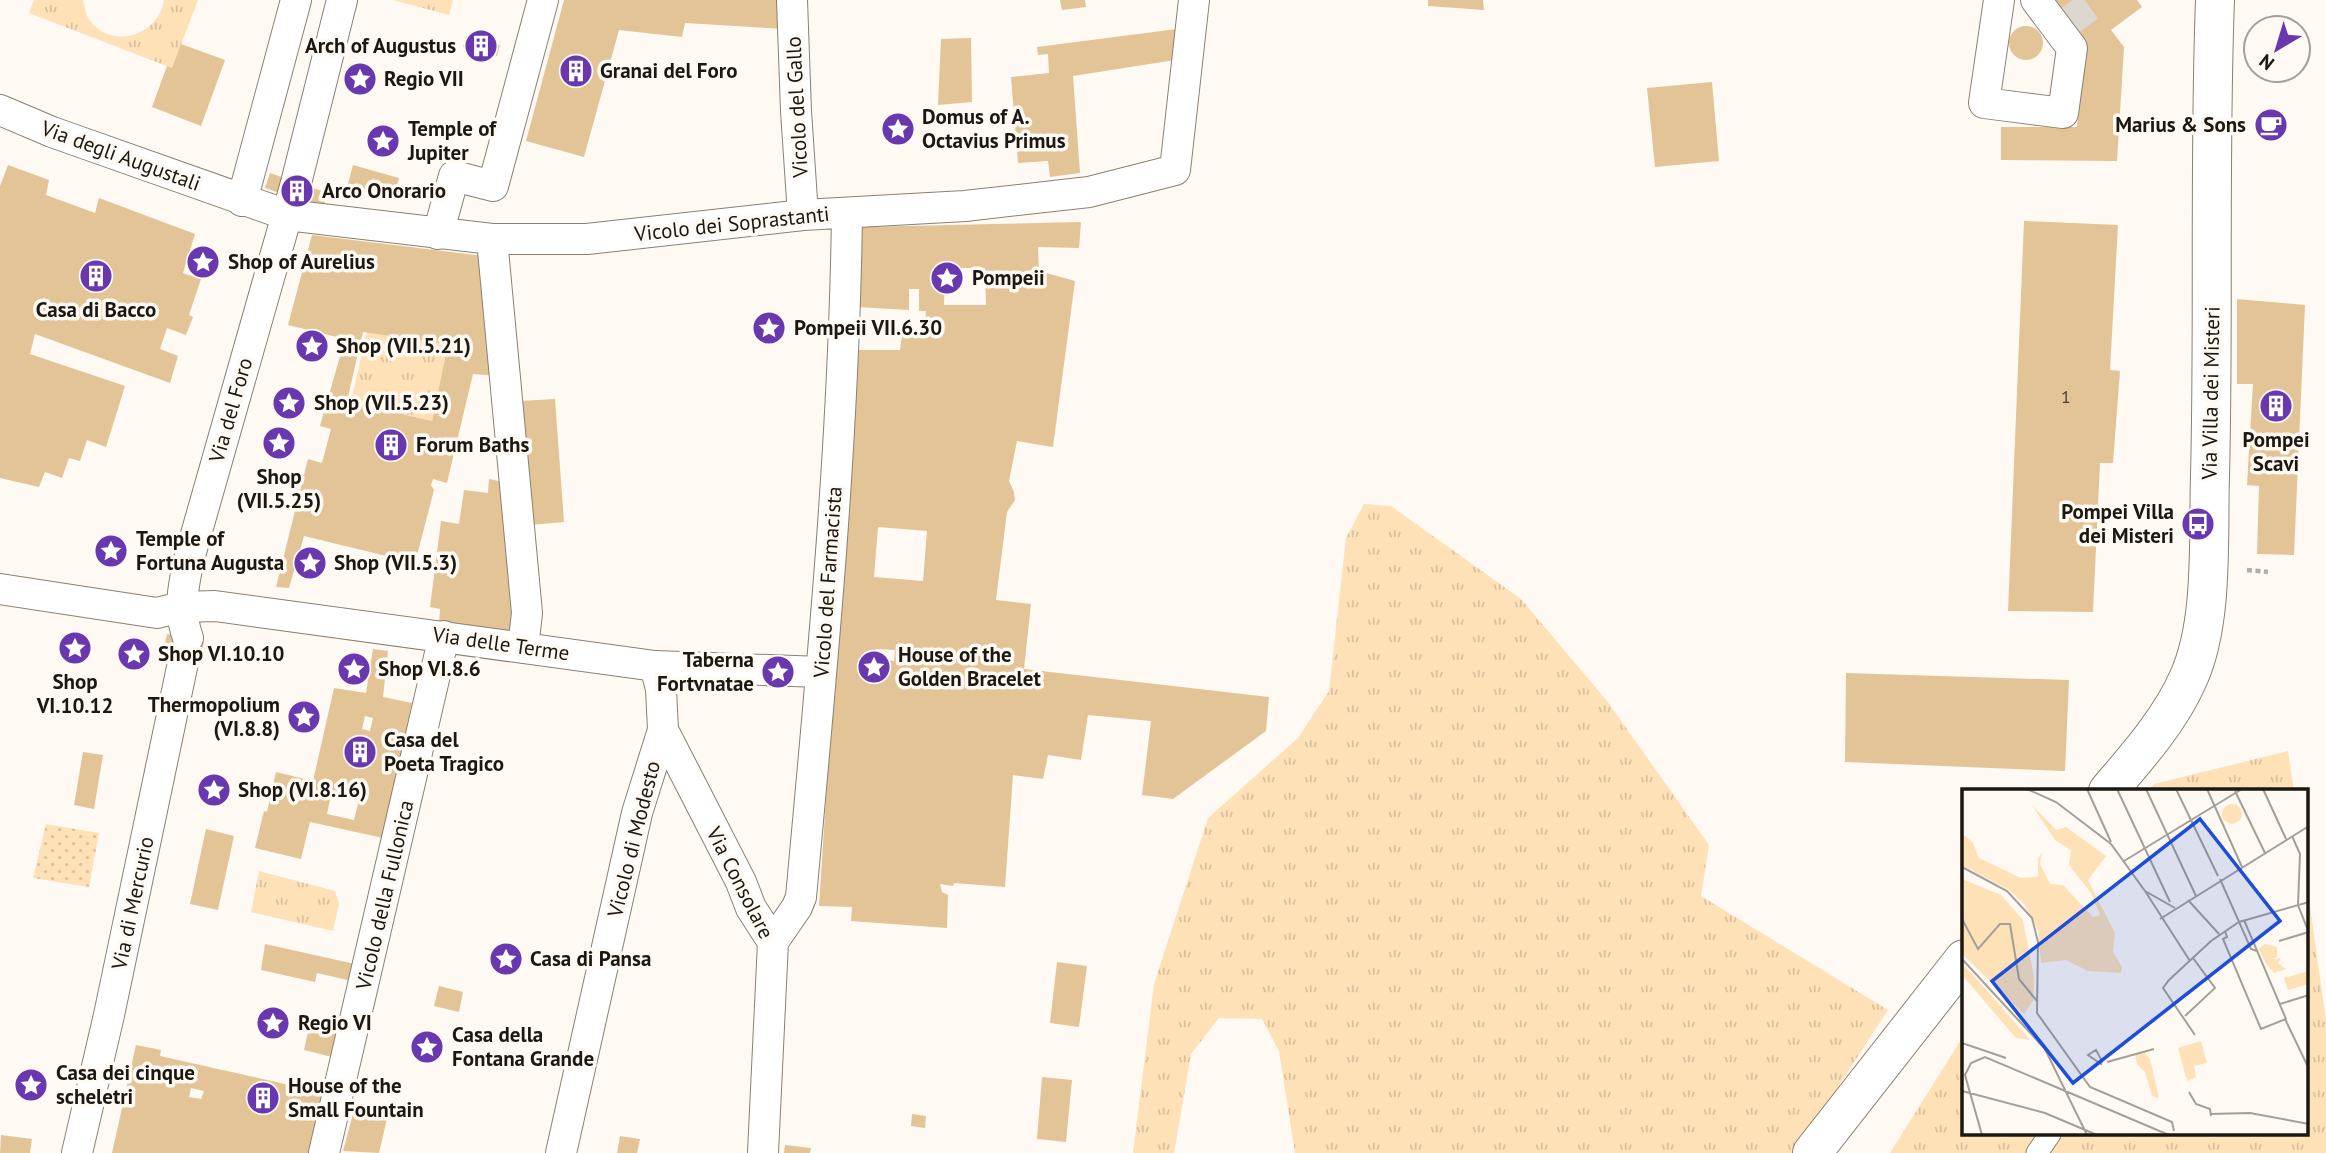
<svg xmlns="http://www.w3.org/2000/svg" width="2326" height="1153" viewBox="0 0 2326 1153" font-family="'PT Sans',sans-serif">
<defs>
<pattern id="grass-tufts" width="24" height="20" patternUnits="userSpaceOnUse" patternTransform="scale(1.75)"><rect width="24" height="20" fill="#fee1b7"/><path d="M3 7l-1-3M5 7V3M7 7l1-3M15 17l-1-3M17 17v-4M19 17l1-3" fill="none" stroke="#d9c09c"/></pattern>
<pattern id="garden-dots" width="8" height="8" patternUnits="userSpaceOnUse" patternTransform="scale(1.75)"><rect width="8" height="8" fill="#fee1b7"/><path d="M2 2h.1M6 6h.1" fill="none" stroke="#d9c09c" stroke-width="1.8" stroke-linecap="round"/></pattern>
</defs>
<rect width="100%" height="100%" fill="#fef9f2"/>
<path fill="url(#grass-tufts)" d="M34 0H83C84 5 85 11 87 16 107 52 159 37 164 0H198L172 68 29 13Z
M393 0H453L449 15Z
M367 332 448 344 432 421 351 401Z
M1364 504 1391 506 1521 599 1607 701 1709 845 1701 896 1888 1010 1795 1153H1295L1279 1051 1262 1019 1219 1018 1191 1054 1174 1153H1133L1154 984 1208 818 1298 738 1329 691 1346 538Z
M2288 751 2294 791H2148L2154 784Z
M259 871 335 891 339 904 333 931 251 912Z
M2307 884 2326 1021V1153H1890L1964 1035V1134H2307Z"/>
<path fill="url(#garden-dots)" d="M46 824 99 833 89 887 33 878Z"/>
<path fill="#e2c497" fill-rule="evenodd" d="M564 0H785L784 29 685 23 682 37 619 30 584 157 526 141Z
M1060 0H1085L1086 7 1062 10Z
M1428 0H1483L1484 10 1428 6Z
M2047 0H2137L2142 7 2111 30 2124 47 2117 161 2001 160V127H2077L2084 50Z
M2009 43a17 17 0 1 1 34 0a17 17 0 1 1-34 0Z
M1177 29 1175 60 1073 76 1080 173 1050 177 1048 161 1018 163 1011 77 1049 73 1048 54 1038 55 1037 47Z
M466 36 500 45 497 56 463 47Z
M971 38 972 102 938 105 941 39Z
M181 44 225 60 201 126 152 107 167 66 172 68Z
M1712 82 1719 161 1655 167 1647 88Z
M8 165 49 180 46 195 95 213 99 198 195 234 183 273 201 279 189 315 193 317 186 335 167 328 160 349 178 356 170 383 35 334 30 354 125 386 106 447 87 440 80 461 69 458 62 478 45 472 39 487 0 478V186Z
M353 165 399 178 394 197 348 184Z
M270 173 328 193 323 208 265 188Z
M2024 221 2118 225 2110 370 2120 371 2113 463H2100L2093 612 2008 611Z
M1081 222 1079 248 1038 247 1039 271 1075 281 1053 447 1017 441 1009 481 1014 492 1015 500 1007 512 996 600 1031 604 1024 669 1269 697 1266 731 1173 799 1142 795 1151 721 1088 715 1081 760 1048 755 1043 779 1013 775 1005 887 954 883 953 886 940 884 942 892 948 895 947 928 851 921 852 907 819 906 855 350H900L902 335 924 336 926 311H919V289H909V310L856 307 859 227ZM945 268H985L986 305H944ZM878 527 927 531 923 581 874 577ZM876 649 895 650 894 661 875 659Z
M312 235 484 256 498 376 473 374 447 483 433 479 431 485 434 490 415 563 304 536 289 588 276 587 308 459 322 463 331 429 320 426 345 339 288 325ZM363 332 448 344 432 421 347 401Z
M2237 299 2305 305 2294 555 2257 554 2259 486 2247 485 2253 384H2237Z
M555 399 564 522 530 525 521 401Z
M489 479 508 483 513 631 498 629 497 633 439 624 440 609 430 607 441 521 459 524 464 490 488 493Z
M167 634 204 642 201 657 164 648Z
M373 649 388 651 383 697 412 703 383 838 310 822 301 859 255 848 264 811 267 812 276 772 313 781 334 688 366 693ZM365 716 373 718 370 731 362 729ZM332 790 360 796 354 820 327 814Z
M1846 673 2069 680 2065 771 1845 762Z
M83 752 103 755 94 809 74 805Z
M206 829 234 836 218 910 190 904Z
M265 944 355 964 352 981 317 973 315 982 261 970Z
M1057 962 1087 966 1079 1027 1050 1023Z
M439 986 463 992 459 1012 434 1006Z
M309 1027 338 1034 332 1057 304 1050Z
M136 1045 161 1050 160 1056 325 1093 312 1153H112ZM191 1088 204 1091 201 1099 189 1097Z
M1042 1077 1072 1080 1066 1142 1037 1139Z
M354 1110 387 1119 379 1153 343 1151Z
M912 1114 926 1116 925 1128 911 1126Z
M1 1135 32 1139 30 1153H0Z
M620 1136 640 1139 637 1153H617Z
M785 1145 811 1148 810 1153H784Z"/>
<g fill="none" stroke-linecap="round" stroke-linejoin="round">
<path stroke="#dcd7d0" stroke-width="30" stroke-dasharray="30 15" stroke-linecap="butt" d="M2065 24 2098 0"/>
<defs>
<path id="service" d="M2037 1153 2050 1134"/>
<path id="pedestrian" d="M792 0 796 111 803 215
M1999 0 1984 103 2063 113 2072 48 2036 0
M0 110 52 132 287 215 492 239H587L803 215 965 206 1089 192 1175 170 1194 0
M242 201 296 0
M438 234 454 176 493 186 543 0
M492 239 527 613 523 648
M0 589 157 613 181 607 215 606 655 666 821 672
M188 638C178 611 183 587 189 559L296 183 342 0
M655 666 661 689 663 730 741 882 751 908 773 942 763 1153
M773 942 797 907 801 897C822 669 844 442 847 213
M77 1153 109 1015 185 653
M324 1153 444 636
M561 1153 637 813 663 730"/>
<path id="minor" d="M2108 791C2137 757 2170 720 2188 679 2214 623 2208 538 2210 476 2214 317 2209 158 2215 0
M1812 1153 1964 959"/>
</defs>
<use href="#service" stroke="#8b8070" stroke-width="23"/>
<use href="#pedestrian" stroke="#8b8070" stroke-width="32"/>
<use href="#minor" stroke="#8b8070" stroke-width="40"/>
<path stroke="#b2ada6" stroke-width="4.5" stroke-dasharray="5 3.5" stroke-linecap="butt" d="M2247 570 2268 572"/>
<use href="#service" stroke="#fff" stroke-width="21"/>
<use href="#pedestrian" stroke="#fff" stroke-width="30"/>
<use href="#minor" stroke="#fff" stroke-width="38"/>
</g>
<defs>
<symbol id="building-disc" viewBox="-11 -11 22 22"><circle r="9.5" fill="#6937ae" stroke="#fef9f2"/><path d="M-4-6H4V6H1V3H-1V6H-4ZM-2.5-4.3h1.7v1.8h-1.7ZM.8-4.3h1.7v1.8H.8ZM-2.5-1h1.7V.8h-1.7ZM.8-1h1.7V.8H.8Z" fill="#fff"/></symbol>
<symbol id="sight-disc" viewBox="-11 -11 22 22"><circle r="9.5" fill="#6937ae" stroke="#fef9f2"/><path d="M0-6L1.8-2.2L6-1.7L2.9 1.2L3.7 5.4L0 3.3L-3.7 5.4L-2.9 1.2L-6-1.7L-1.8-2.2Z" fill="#fff"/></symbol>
<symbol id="cafe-disc" viewBox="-11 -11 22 22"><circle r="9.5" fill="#6937ae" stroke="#fef9f2"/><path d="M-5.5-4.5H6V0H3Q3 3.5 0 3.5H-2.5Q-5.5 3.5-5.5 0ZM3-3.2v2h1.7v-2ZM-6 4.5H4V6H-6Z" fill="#fff"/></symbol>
<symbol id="bus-disc" viewBox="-11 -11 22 22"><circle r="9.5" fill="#6937ae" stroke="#fef9f2"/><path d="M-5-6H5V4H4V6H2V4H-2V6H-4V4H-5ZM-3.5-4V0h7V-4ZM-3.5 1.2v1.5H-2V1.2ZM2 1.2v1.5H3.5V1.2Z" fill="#fff"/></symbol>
</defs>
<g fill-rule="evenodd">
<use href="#building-disc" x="462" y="27" width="38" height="38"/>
<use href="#building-disc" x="557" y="52" width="38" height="38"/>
<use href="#sight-disc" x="341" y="60" width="38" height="38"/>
<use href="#cafe-disc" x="2252" y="106" width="38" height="38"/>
<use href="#sight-disc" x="879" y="110" width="38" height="38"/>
<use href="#sight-disc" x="364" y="122" width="38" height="38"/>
<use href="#building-disc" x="278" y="172" width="38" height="38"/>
<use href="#sight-disc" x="184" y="243" width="38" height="38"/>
<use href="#building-disc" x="77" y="257" width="38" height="38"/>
<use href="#sight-disc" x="928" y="259" width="38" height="38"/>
<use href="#sight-disc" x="750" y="309" width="38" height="38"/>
<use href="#sight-disc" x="293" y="327" width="38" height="38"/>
<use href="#sight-disc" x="270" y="384" width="38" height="38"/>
<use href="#building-disc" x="2257" y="387" width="38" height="38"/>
<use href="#sight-disc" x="260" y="424" width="38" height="38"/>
<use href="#building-disc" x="372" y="426" width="38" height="38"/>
<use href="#bus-disc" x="2179" y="505" width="38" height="38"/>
<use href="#sight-disc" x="92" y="532" width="38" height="38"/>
<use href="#sight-disc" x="291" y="544" width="38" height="38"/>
<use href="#sight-disc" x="56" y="629" width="38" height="38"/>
<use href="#sight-disc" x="115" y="635" width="38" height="38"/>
<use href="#sight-disc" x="855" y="648" width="38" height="38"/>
<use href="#sight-disc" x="335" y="650" width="38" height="38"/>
<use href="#sight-disc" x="759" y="653" width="38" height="38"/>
<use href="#sight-disc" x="285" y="698" width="38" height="38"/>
<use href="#building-disc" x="341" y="733" width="38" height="38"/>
<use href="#sight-disc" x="195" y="771" width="38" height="38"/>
<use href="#sight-disc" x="487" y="940" width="38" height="38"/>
<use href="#sight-disc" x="254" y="1004" width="38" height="38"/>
<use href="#sight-disc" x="408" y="1028" width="38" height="38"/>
<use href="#sight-disc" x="12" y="1066" width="38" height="38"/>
<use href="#building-disc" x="244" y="1079" width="38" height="38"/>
</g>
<g text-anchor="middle" stroke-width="7" stroke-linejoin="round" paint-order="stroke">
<g font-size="18" fill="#4e4332">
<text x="2066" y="403">1</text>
</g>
<g font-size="21" font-weight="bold" fill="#1c1811" stroke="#fef9f2" text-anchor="start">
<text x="456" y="53" text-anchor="end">Arch of Augustus</text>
<text x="600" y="78">Granai del Foro</text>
<text x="384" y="86">Regio VII</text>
<text x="922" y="124">Domus of A.<tspan x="922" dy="24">Octavius Primus</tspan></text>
<text x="2246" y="132" text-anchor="end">Marius &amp; Sons</text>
<text x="408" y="136">Temple of<tspan x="408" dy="24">Jupiter</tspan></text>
<text x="322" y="198">Arco Onorario</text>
<text x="228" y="269">Shop of Aurelius</text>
<text x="972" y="285">Pompeii</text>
<text x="96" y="317" text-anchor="middle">Casa di Bacco</text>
<text x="794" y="335">Pompeii VII.6.30</text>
<text x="336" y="353">Shop (VII.5.21)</text>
<text x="314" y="410">Shop (VII.5.23)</text>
<text x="2276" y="447" text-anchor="middle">Pompei<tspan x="2276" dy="24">Scavi</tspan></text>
<text x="416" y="452">Forum Baths</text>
<text x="279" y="484" text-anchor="middle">Shop<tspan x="279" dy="24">(VII.5.25)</tspan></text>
<text x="2174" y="519" text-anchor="end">Pompei Villa<tspan x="2174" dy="24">dei Misteri</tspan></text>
<text x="136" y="546">Temple of<tspan x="136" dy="24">Fortuna Augusta</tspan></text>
<text x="334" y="570">Shop (VII.5.3)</text>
<text x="158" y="661">Shop VI.10.10</text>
<text x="898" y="662">House of the<tspan x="898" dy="24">Golden Bracelet</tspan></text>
<text x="754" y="667" text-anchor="end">Taberna<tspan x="754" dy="24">Fortvnatae</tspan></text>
<text x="378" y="676">Shop VI.8.6</text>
<text x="75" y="689" text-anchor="middle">Shop<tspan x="75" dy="24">VI.10.12</tspan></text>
<text x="280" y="712" text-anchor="end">Thermopolium<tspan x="280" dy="24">(VI.8.8)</tspan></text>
<text x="384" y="747">Casa del<tspan x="384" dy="24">Poeta Tragico</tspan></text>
<text x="238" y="797">Shop (VI.8.16)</text>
<text x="530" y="966">Casa di Pansa</text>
<text x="298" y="1030">Regio VI</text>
<text x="452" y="1042">Casa della<tspan x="452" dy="24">Fontana Grande</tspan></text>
<text x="56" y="1080">Casa dei cinque<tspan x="56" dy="24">scheletri</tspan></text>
<text x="288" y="1093">House of the<tspan x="288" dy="24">Small Fountain</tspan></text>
</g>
<g font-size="21" fill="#1c1811" stroke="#fef9f2">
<text transform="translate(797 107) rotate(-93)" y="7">Vicolo del Gallo</text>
<text transform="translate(121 156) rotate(20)" y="7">Via degli Augustali</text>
<text transform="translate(732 224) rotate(-6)" y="7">Vicolo dei Soprastanti</text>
<text transform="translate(2211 393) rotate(-89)" y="7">Via Villa dei Misteri</text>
<text transform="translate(231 410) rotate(-74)" y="7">Via del Foro</text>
<text transform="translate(828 582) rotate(-86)" y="7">Vicolo del Farmacista</text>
<text transform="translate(501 644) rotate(8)" y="7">Via delle Terme</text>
<text transform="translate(634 839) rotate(-76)" y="7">Vicolo di Modesto</text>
<text transform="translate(740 883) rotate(63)" y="7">Via Consolare</text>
<text transform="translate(385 895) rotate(-77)" y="7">Vicolo della Fullonica</text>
<text transform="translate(133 903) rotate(-78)" y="7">Via di Mercurio</text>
</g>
</g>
<g transform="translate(1962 789)">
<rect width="346" height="346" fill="#fef9f2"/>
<path d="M260 25a10 10 0 1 1 20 0a10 10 0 1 1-20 0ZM70 16 94 41 104 38 144 67 126 91 153 144 151 163 160 178 159 184 126 182 104 171 79 174 76 141 62 115 47 101 0 76V44L11 54 17 69 59 89 76 88V69L80 64 78 75 88 95 101 96 131 128 138 126 129 104 107 76 109 61 93 51ZM0 90 39 106 61 131 72 188 71 212 62 225 0 165ZM303 155 315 158V168L309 170 319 169 316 174 324 180 312 184 304 175 297 160ZM0 175 13 188 68 251 54 249 0 186ZM346 182V195L326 201 322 189ZM239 252 245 274 232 277 234 288 225 292 216 259ZM183 264 188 270 197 309 190 307 183 283 175 275 173 266Z" fill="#fee1b7"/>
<path fill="none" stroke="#a49f98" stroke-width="2" d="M65 0 94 13 149 55 183 102 213 119M125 0 149 53M155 0 208 113M184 0 234 107M214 0 256 87M245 0 280 78M301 0 324 50M273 2 303 64M330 47 338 65 336 116 347 144M162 72 280 0M0 78 45 102 70 129 76 153 75 224 128 298 210 333 212 342M258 90 289 160 295 162M183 102 228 172M226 111 257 145M0 130 16 160 38 135H48L57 190 75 212M198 130 347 37M263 142 265 148 261 150 299 240 324 230 282 131M317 152 347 143M0 170 83 260 125 346M318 215 347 206M223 227 253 199 231 169M323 230 347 280M233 246 201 199 207 191 249 152 277 133 347 113M0 254 44 269M134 261 140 272 139 275 126 266ZM145 273 192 260M0 302 83 324 135 346M227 303 234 315 248 320 249 327M248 325 288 324 347 335M20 346 3 286 9 274 23 268 207 346"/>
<path fill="#1d4ed8" fill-opacity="0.15" stroke="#1d4ed8" stroke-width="3.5" d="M238 30 318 132 111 294 30 192Z"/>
<rect width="346" height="346" fill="none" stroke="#1c1811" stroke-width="3.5"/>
</g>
<g transform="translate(2277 49) rotate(218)"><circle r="33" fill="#fef9f2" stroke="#a49f98" stroke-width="2"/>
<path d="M0-5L12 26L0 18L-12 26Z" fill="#6937ae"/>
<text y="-10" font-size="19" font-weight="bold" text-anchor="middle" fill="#1c1811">N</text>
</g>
</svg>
